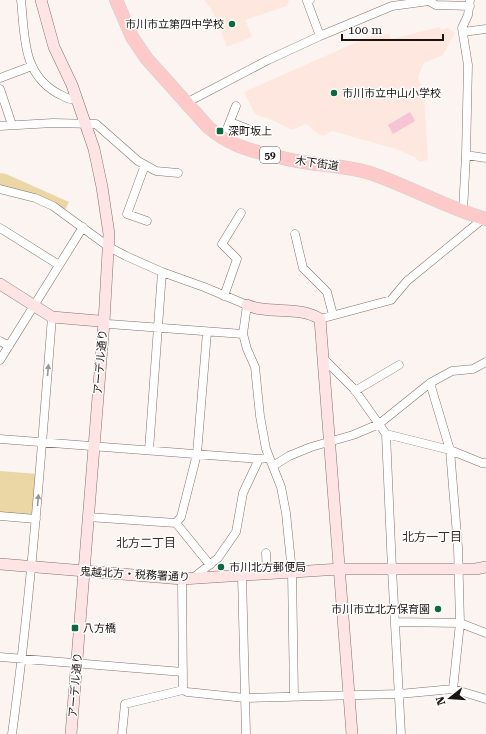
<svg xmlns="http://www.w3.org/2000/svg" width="486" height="734" viewBox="0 0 486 734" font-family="'Roboto Serif','Noto Sans JP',serif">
<rect width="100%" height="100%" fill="#fcf4f1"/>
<path fill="#fee7de" d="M204 0H289L287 6 245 20 252 37 227 47 212 10Z
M440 27 441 30 448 28 455 33 443 55 424 63 418 77 424 95 428 160 419 162 415 157 396 149 332 131 323 136 317 133 306 124 292 130 270 119H269L255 114 244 92 371 36 389 34 391 39Z"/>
<path fill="#ebd6a5" d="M0 173 6 174 69 202 65 210 0 186Z
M0 471 38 474 35 517 0 514Z"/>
<path fill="#f7c4d4" d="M410 112 415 121 393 134 388 125Z"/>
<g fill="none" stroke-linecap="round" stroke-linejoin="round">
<defs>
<path id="street" d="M21 0C25 36 22 73 57 93 64 96 69 101 77 99
M310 0 307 1 320 36
M463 32 486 29
M0 78 32 66
M0 89 12 125
M186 103 268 60 320 36 392 6 429 1 436 5 470 6
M230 122 248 129
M0 126 53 123 96 124 138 161 156 171 178 173
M223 139 236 106
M466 155 486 158
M145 165 127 214 147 221
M0 189 35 198 53 206 109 247 126 256 162 272 204 287 247 305 243 334 247 349 255 367 260 416 266 449 281 487 286 513 292 572 294 696
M463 211 466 155 468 65 462 28 468 15 470 0
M0 228 59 265
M295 234 303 268 327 292 333 315
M224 296 237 259 222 244 241 213
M320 319 391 300 407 281 484 218
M104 322 109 324 243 334
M0 341 9 346
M323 358 354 389 386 434 450 450 482 463H486
M0 360 83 227
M430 383 450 450 458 547 460 623 453 689
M355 391 399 365
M386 434 392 569 401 734
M0 439 259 459 269 458
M149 450 162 272
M273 466 289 456 311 447 353 435 379 424 430 383 452 371 473 369 486 362
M0 516 36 519
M88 517 176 523 210 565
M176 523 181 517 197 454 207 332
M266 553 267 573
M242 575 246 734
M193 578 218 558 236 532 243 493 259 459
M182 579 183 690
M395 622 460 623 486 633
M0 657 183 672
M12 734C31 596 41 457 52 317
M122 734 125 704 183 690 187 692 245 698 399 694 453 689 486 699"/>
<path id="secondary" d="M41 0 54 47 72 85 94 149 102 187 109 234 104 322 71 734
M0 284 52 317 99 321 104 322
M247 305C252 307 257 309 263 309 282 312 303 308 320 319L352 734
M0 564 182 579 340 569H476L486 567"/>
<path id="primary" d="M116 0 132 37 147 59 208 127C229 145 248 150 274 156 286 159 298 162 310 163 330 166 351 167 370 173 409 186 446 208 486 219"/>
</defs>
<use href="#street" stroke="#83716a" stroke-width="9"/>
<use href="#secondary" stroke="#83716a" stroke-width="12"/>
<use href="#primary" stroke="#d1d0cf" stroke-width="14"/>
<use href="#street" stroke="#fff" stroke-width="8"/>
<use href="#secondary" stroke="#fee4e4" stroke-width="11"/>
<use href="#primary" stroke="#fecac9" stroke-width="13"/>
</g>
<defs><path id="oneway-solid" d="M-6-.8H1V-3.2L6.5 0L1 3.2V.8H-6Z"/></defs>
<g fill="#989594">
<use href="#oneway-solid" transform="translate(48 370) rotate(-85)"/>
<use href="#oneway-solid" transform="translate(38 500) rotate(-85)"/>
</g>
<g fill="#0b6a3e" stroke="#fff" stroke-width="1.5">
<circle cx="232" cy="24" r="4"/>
<circle cx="334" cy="93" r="4"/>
<rect x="216" y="127" width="8" height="8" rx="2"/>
<circle cx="221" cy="567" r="4"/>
<circle cx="438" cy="609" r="4"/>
<rect x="71" y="624" width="8" height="8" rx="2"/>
</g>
<g text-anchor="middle" stroke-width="3" stroke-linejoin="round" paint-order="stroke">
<rect fill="#fff" stroke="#5f5a58" stroke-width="1" x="260" y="147" width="20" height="16" rx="3"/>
<g font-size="10" font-weight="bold" fill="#1b1411">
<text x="270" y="159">59</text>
</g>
<g font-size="11" fill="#1b1411" stroke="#fff" text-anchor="start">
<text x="224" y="28" text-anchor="end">市川市立第四中学校</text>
<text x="342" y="97">市川市立中山小学校</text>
<text x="228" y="135">深町坂上</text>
<text x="229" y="571">市川北方郵便局</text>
<text x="430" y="613" text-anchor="end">市川市立北方保育園</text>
<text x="83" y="632">八方橋</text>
</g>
<g font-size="11" fill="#1b1411" stroke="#fff">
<text transform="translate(317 163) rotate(8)" y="4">木下街道</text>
<text transform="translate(100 362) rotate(-85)" y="4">アーデル通り</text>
<text transform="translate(135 574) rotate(3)" y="4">鬼越北方・税務署通り</text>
<text transform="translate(75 685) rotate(-85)" y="4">アーデル通り</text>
</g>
<g font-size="12" fill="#3b2c26" stroke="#fff">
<text x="432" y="541">北方一丁目</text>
<text x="146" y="547">北方二丁目</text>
</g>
</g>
<g transform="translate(450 698) rotate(253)" stroke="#ffffff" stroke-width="3" paint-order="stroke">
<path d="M0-3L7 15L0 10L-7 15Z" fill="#1b1411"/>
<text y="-6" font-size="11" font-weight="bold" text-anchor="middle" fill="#1b1411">N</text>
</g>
<path d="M342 34v6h101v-6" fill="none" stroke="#1b1411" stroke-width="2"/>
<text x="348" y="34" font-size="12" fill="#1b1411" stroke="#ffffff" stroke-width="3" paint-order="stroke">100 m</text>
</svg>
